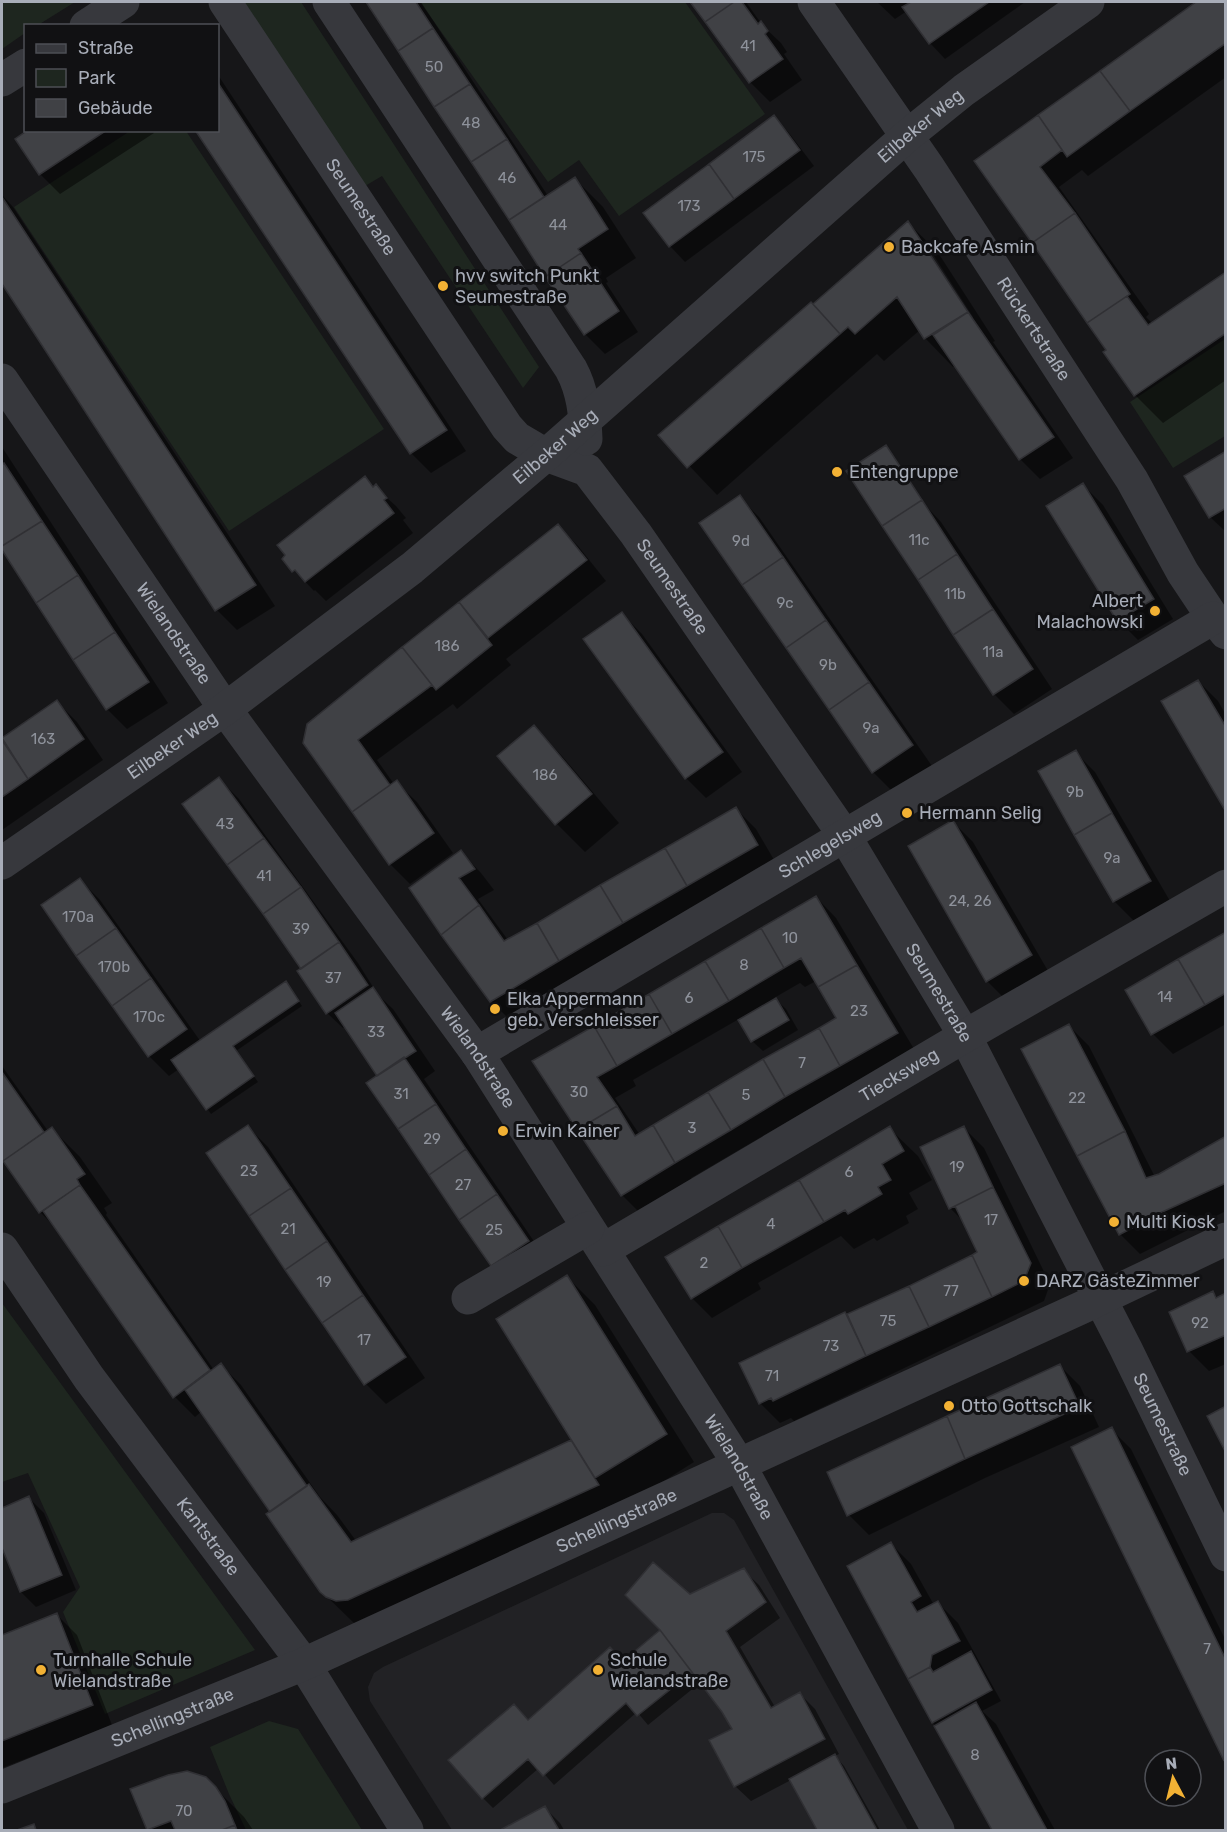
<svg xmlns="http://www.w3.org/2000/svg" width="1227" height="1832" viewBox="0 0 1227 1832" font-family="Rubik,sans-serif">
<rect width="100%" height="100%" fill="#161618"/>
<path fill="#222225" d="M712 1513H724L734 1520 908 1830H452L370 1701 368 1687 374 1673 383 1667Z"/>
<path fill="#1e261f" d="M2 2H75L38 25 26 26 25 33 2 49Z
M243 2H301L539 367 523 388 382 176 365 186Z
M420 2H685L765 114 619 216 579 160 548 182Z
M130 131H186L384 429 229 531 14 207Z
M1225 339V436L1173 468 1130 402Z
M2 1303 255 1650 105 1714 63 1612 80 1587 28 1473 2 1482Z
M269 1721 298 1729 362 1830H246L229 1794 210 1747Z"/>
<path fill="#0007" fill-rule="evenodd" d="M368 2H421L548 196 575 179 603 207 636 258 606 278 608 282 606 283 638 332 605 354 585 334Z
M693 2H746L763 26 781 43 787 52 784 54 802 80 770 102 750 82Z
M877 2H1025L945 59 930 43 907 11 895 19Z
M1198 2H1226V77L1088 176 1082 170 1059 187 1149 314 1146 317 1153 324 1226 274V380L1163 423 1135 395 1108 351 976 162Z
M218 75 466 451 431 473 411 453 197 130H218Z
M774 117 789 133 814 166 685 262 670 246 645 213Z
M30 130H152L154 133 60 194 40 174Z
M2 195 13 207 275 606 237 630 217 610 2 282Z
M908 223 937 251 995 341 993 342 1073 458 1040 479 1020 459 956 365 953 367 925 338 920 330 884 361 877 354 717 495 660 435ZM932 253 973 317 971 319 929 256Z
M2 447 168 703 127 729 107 709 2 548Z
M1226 452V532L1210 517Z
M365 478 396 506 406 518 403 520 413 533 326 601 315 590 314 591 284 559Z
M1083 485 1103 505 1173 619 1138 640 1118 620 1048 507Z
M739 497 759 517 932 766 893 792 873 772Z
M926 506 941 522 1052 689 1014 714 994 694Z
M558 526 578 546 606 581 506 659 511 665 457 709 453 704 377 760 394 784 396 782 417 802 453 853 410 884 390 864 308 725Z
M622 614 642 634 742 772 706 798 686 778Z
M1198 681 1218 701 1226 715V809Z
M57 702 77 722 103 760 2 830V739Z
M534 727 562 756 619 823 585 852 557 824 499 756Z
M1075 752 1095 772 1170 901 1134 921 1114 901Z
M219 779 239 799 358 963 378 995 393 1009 435 1071 424 1079 548 1262 512 1285 346 1026 343 1028 327 1013 299 972 303 969Z
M736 809 756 829 777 865 511 1021 491 1001 411 888 461 852 481 873 494 890 478 899 508 940Z
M953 822 973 842 1051 976 1007 1001 987 981Z
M80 880 100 900 201 1042 290 988 302 1006 236 1051 258 1082 211 1114 179 1069 169 1076 149 1056Z
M816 897 836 918 917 1054 862 1085 857 1081 691 1178 694 1183 642 1215 622 1195 534 1062ZM816 981 838 1018 640 1135 615 1098 636 1086 633 1080 739 1019 752 1041 763 1051 798 1030 786 1009 774 998 800 983 805 987Z
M1226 934V1024L1173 1054 1153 1034 1127 991Z
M1069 1026 1089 1046 1155 1177 1226 1138V1211L1140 1254 1120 1234Z
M2 1066 48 1131 52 1129 80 1157 112 1203 104 1208 107 1213 106 1215 214 1370 221 1365 241 1385 320 1497 337 1515 357 1542 574 1441 567 1277 595 1305 694 1462 623 1507 356 1625 321 1591 271 1512 201 1412 195 1417 175 1397 58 1230 40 1212 2 1157Z
M248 1127 268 1147 425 1378 386 1404 366 1384 209 1154Z
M889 1128 918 1156 932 1180 909 1193 918 1209 906 1216 909 1223 877 1241 874 1238 854 1249 841 1236 758 1283 761 1289 712 1318 692 1298 667 1257Z
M964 1128 984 1148 1050 1284 1044 1301 794 1421 791 1418 780 1423 760 1403 844 1314 847 1316 979 1253 965 1223 950 1208Z
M1213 1293 1218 1298 1225 1295 1226 1364 1209 1371 1189 1351Z
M1060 1366 1080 1386 1099 1427 985 1478 869 1535 849 1515Z
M1111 1429 1131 1449 1226 1641V1760L1073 1448Z
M29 1498 44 1513 76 1590 36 1607 21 1592 2 1544V1509Z
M891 1544 911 1564 934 1605 938 1603 958 1623 1001 1701 982 1711 996 1724 1055 1830H994L933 1722Z
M743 1570 759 1585 780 1618 740 1647 775 1707 800 1694 815 1709 839 1754 835 1756 844 1766 880 1830H819L791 1780 751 1801 735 1786 734 1730 723 1711 701 1682 648 1725 637 1712 554 1785 539 1768 493 1808 483 1798 528 1722 624 1663 662 1630 690 1596Z
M57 1615 77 1635 112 1725 2 1768V1637Z
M215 1788 244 1817 253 1830H149L132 1790Z
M545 1808 560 1823 564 1830H505Z"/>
<path fill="#404145" stroke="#303034" stroke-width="1.5" d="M366 2H416L433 28 398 51Z
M690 2H734L705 22Z
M734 2H742L758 24 761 21 768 31 765 34 783 59 749 83 705 22Z
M911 2H989L929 44 902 7Z
M1196 2H1224L1226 4V43L1130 111 1100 71Z
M433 28 470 84 434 107 398 51Z
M1100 71 1130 111 1067 157 1038 115Z
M218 83 447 430 410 454 195 130H218Z
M470 84 507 139 471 162 434 107Z
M774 115 800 150 734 199 709 164Z
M1038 115 1062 150 1040 167 1075 213 1032 243 974 161Z
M28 130H107L39 175 15 139Z
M507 139 544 197 509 220 471 162Z
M709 164 734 199 669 247 643 213Z
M575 177 608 229 578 249 581 253 545 277 509 220Z
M2 197 256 585 215 611 2 284Z
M1075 213 1130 294 1087 323 1032 243Z
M908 221 968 312 924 339 897 297 855 334 848 327 840 334 813 304Z
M581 253 619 311 584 335 545 277Z
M1226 272V333L1134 396 1103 352 1106 350 1087 323 1127 296 1148 325Z
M811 302 840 334 687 468 658 435Z
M968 312 1054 437 1019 460 933 335Z
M886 445 922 500 882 526 846 471Z
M1226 451V508L1209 518 1184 476Z
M4 463 42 521 2 546V465Z
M365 476 373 487 376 484 387 498 384 500 394 513 305 582 295 570 292 572 282 559 285 555 277 545Z
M1083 483 1154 599 1117 621 1046 506Z
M740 495 783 557 742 585 699 523Z
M922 500 957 554 918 580 882 526Z
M42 521 78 575 36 603 2 550V546Z
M558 524 587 560 488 638 459 602Z
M957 554 993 609 953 635 918 580Z
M783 557 826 620 786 648 742 585Z
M78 575 115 632 73 660 36 603Z
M459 602 492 645 436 690 402 647Z
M993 609 1033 669 993 695 953 635Z
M622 612 723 752 685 779 583 639Z
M826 620 869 682 829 710 786 648Z
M115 632 149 682 106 710 73 660Z
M402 647 432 685 358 740 390 785 352 812 303 743 307 724Z
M1198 680 1226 727V812L1161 701Z
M869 682 913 745 872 773 829 710Z
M57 700 84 739 28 779 2 738Z
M534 725 592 794 555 825 497 756Z
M2 740 28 779 2 797Z
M1076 750 1112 813 1074 835 1038 771Z
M219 777 264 838 227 865 182 804Z
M397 780 434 833 389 865 352 812Z
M736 807 758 845 687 886 665 848Z
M1112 813 1151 881 1113 902 1074 835Z
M953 820 1032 955 986 982 908 846Z
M264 838 301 887 263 914 227 865Z
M665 848 687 886 623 923 600 885Z
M461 850 475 869 459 878 479 905 441 935 409 888Z
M80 878 116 928 76 956 41 905Z
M600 885 623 923 559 961 537 923Z
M301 887 339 942 301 969 263 914Z
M816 896 857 965 818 987 801 958 784 968 761 928Z
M479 905 504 941 537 923 559 961 490 1002 441 935Z
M116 928 151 978 112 1006 76 956Z
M761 928 784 968 729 1001 705 961Z
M1226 932V993L1205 1005 1178 959Z
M339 942 368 985 326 1014 297 971Z
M1178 959 1205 1005 1151 1035 1125 990Z
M705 961 729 1001 672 1034 649 994Z
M857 965 898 1033 840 1066 819 1028 836 1018 818 987Z
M151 978 187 1029 148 1057 112 1006Z
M286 981 299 1001 233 1046 254 1076 206 1110 171 1060Z
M373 987 416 1051 377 1076 335 1013Z
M649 994 672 1034 617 1066 594 1026Z
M776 998 789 1020 751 1042 738 1020Z
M1069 1024 1125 1131 1077 1156 1021 1049Z
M594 1026 617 1066 597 1077 617 1106 577 1130 532 1061Z
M819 1028 840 1066 785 1097 763 1059Z
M404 1057 436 1104 398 1129 366 1083Z
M763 1059 785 1097 731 1130 708 1092Z
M2 1072 44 1132 3 1161 2 1159Z
M708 1092 731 1130 675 1163 653 1125Z
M436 1104 466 1149 429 1175 398 1129Z
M617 1106 635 1136 653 1125 675 1163 621 1196 577 1130Z
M248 1125 291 1188 249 1216 206 1153Z
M890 1126 904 1151 882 1164 891 1180 878 1187 882 1194 848 1214 845 1210 824 1222 799 1180Z
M964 1126 993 1187 949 1209 920 1147Z
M52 1127 85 1174 77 1179 80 1185 39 1213 3 1161Z
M1125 1131 1146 1178 1159 1174 1226 1136V1183L1160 1213 1119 1235 1077 1156Z
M466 1149 497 1194 459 1220 429 1175Z
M799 1180 824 1222 742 1268 718 1226Z
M80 1185 210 1370 173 1398 43 1211Z
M993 1187 1031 1263 1024 1281 992 1297 972 1255 977 1252 955 1206Z
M291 1188 327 1241 285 1270 249 1216Z
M497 1194 529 1241 491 1266 459 1220Z
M718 1226 742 1268 691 1299 665 1257Z
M327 1241 363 1295 322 1323 285 1270Z
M972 1255 992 1297 929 1327 909 1286Z
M567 1275 667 1434 595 1478 496 1319Z
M909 1286 929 1327 866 1356 847 1314Z
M1213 1291 1216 1298 1226 1293V1335L1187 1352 1169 1312Z
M363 1295 406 1357 364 1385 322 1323Z
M845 1312 866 1356 773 1401 771 1398 759 1404 739 1363Z
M221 1363 307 1486 270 1512 185 1390Z
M1060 1364 1080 1407 965 1459 947 1416Z
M1226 1406V1453L1207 1416Z
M947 1416 965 1459 847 1516 827 1472Z
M1112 1427 1226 1660 1224 1761 1071 1447Z
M571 1440 599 1485 348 1600 336 1601 326 1597 320 1592 266 1514 309 1484 351 1542Z
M29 1496 62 1575 20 1592 2 1548V1508Z
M891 1542 921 1596 911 1602 917 1612 938 1601 960 1641 932 1655 930 1667 908 1679 847 1566Z
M653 1562 690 1594 744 1568 766 1602 726 1631 771 1708 800 1692 825 1739 734 1787 709 1740 732 1729 722 1712 660 1630 625 1595Z
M57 1613 93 1705 2 1741V1635Z
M660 1630 692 1672 637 1716 626 1703 543 1776 528 1759 482 1799 448 1760 514 1704 528 1720 610 1647 623 1661Z
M971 1651 992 1690 932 1723 908 1679 930 1667 933 1672Z
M976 1702 1047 1830H992L934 1726Z
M835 1754 877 1830H817L789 1779Z
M187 1771 206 1777 216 1787 225 1801 235 1825 222 1830H175L171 1821 147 1830 130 1789 168 1775Z
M545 1806 559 1830H503L502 1829Z
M34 1824 36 1830H17Z
M235 1825 237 1830H222Z"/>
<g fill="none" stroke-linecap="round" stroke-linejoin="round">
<g stroke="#37383d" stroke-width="33">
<path id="s1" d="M225 2 507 427 517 438 546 455 587 470 636 534 844 835 965 1036 1126 1349 1226 1555"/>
<path d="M329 2 571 369C583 391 585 414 586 439"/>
<path id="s2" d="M814 2 929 168 1132 480 1183 573 1213 618 1219 624 1226 633"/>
<path d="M86 26 123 2"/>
<path d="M2 80 26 65"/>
<path id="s3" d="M2 380 225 709 477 1053 739 1464 938 1830"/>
<path id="s4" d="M2 863 225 709 412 568 546 455 907 136 964 90 1088 2"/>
<path id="s5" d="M477 1053 1213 618"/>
<path id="s6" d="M2 1249 89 1378 304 1664 407 1830"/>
<path id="s7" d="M603 1250 965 1036 1226 886"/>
<path d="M468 1298 588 1228"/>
<path id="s8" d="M2 1787 304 1664 1083 1307 1226 1239"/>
</g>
</g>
<g fill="#f2b134" stroke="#111113" stroke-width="2">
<circle cx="889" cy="247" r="6"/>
<circle cx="443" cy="286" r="6"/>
<circle cx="837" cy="472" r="6"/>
<circle cx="1155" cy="611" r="6"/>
<circle cx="907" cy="813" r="6"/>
<circle cx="495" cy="1009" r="6"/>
<circle cx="503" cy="1131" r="6"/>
<circle cx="1114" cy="1222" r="6"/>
<circle cx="1024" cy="1281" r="6"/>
<circle cx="949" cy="1406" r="6"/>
<circle cx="41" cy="1670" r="6"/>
<circle cx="598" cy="1670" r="6"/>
</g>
<g text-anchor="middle" stroke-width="6" stroke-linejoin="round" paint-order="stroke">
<g font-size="15" fill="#8e929b">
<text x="748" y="51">41</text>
<text x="434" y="72">50</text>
<text x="471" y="128">48</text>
<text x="754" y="162">175</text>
<text x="507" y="183">46</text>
<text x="689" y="211">173</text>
<text x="558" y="230">44</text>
<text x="919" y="545">11c</text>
<text x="741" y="546">9d</text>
<text x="955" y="599">11b</text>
<text x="785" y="608">9c</text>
<text x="447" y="651">186</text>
<text x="993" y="657">11a</text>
<text x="828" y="670">9b</text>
<text x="871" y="733">9a</text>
<text x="43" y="744">163</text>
<text x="545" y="780">186</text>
<text x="1075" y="797">9b</text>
<text x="225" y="829">43</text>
<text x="1112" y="863">9a</text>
<text x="264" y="881">41</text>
<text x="970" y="906">24, 26</text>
<text x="78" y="922">170a</text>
<text x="301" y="934">39</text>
<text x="790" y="943">10</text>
<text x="744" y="970">8</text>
<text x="114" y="972">170b</text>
<text x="333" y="983">37</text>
<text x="1165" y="1002">14</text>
<text x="689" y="1003">6</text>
<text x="859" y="1016">23</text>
<text x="149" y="1022">170c</text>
<text x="376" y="1037">33</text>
<text x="802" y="1068">7</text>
<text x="579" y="1097">30</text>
<text x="401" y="1099">31</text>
<text x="746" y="1100">5</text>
<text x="1077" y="1103">22</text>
<text x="692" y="1133">3</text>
<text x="432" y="1144">29</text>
<text x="957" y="1172">19</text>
<text x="249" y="1176">23</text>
<text x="849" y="1177">6</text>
<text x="463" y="1190">27</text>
<text x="991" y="1225">17</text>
<text x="771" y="1229">4</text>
<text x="288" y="1234">21</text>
<text x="494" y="1235">25</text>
<text x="704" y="1268">2</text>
<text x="324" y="1287">19</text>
<text x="951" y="1296">77</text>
<text x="888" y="1326">75</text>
<text x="1200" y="1328">92</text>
<text x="364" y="1345">17</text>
<text x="831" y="1351">73</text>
<text x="772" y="1381">71</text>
<text x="1207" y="1654">7</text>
<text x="975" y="1760">8</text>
<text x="184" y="1816">70</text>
</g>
<g font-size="18" fill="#a8adb8" stroke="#111113">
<text dy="6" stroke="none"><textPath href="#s4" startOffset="1179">Eilbeker Weg</textPath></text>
<text dy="6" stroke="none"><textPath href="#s1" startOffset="246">Seumestraße</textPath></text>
<text dy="6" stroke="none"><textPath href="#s2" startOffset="394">Rückertstraße</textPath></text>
<text dy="6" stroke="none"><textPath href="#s4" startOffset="693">Eilbeker Weg</textPath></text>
<text dy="6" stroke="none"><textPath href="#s1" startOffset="747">Seumestraße</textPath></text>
<text dy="6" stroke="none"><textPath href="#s3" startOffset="306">Wielandstraße</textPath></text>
<text dy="6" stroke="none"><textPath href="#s4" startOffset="207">Eilbeker Weg</textPath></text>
<text dy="6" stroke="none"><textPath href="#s5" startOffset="410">Schlegelsweg</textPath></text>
<text dy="6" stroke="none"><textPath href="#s1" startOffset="1233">Seumestraße</textPath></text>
<text dy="6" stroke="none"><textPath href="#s3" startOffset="828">Wielandstraße</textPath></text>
<text dy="6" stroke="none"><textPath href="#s7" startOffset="344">Tiecksweg</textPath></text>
<text dy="6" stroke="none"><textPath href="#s1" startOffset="1719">Seumestraße</textPath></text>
<text dy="6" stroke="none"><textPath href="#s3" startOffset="1314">Wielandstraße</textPath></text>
<text dy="6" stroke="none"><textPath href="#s8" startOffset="670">Schellingstraße</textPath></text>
<text dy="6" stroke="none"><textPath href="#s6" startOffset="354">Kantstraße</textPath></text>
<text dy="6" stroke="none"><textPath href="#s8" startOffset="184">Schellingstraße</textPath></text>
</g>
<g font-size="18" fill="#a8adb8" stroke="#111113" text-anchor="start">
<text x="901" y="253">Backcafe Asmin</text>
<text x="455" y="282">hvv switch Punkt<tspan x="455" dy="21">Seumestraße</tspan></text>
<text x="849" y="478">Entengruppe</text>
<text x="1143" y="607" text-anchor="end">Albert<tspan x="1143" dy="21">Malachowski</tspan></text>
<text x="919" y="819">Hermann Selig</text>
<text x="507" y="1005">Elka Appermann<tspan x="507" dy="21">geb. Verschleisser</tspan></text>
<text x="515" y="1137">Erwin Kainer</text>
<text x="1126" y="1228">Multi Kiosk</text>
<text x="1036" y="1287">DARZ GästeZimmer</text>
<text x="961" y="1412">Otto Gottschalk</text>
<text x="53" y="1666">Turnhalle Schule<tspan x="53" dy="21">Wielandstraße</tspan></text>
<text x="610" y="1666">Schule<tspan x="610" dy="21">Wielandstraße</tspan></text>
</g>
</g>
<rect width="1227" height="1832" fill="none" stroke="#a8adb8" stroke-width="6"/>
<rect x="24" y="24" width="195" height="108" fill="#111113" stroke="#4d4f55" stroke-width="1.5"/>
<rect x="36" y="44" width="30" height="9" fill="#37383d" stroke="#4d4f55" stroke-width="1.5"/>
<text x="78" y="54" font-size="18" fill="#a8adb8">Straße</text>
<rect x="36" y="69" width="30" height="18" fill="#1e261f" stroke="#4d4f55" stroke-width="1.5"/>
<text x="78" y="84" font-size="18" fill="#a8adb8">Park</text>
<rect x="36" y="99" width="30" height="18" fill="#404145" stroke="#4d4f55" stroke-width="1.5"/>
<text x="78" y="114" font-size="18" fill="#a8adb8">Gebäude</text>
<g transform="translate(1173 1778) rotate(353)"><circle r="28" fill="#111113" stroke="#4d4f55" stroke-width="1.5"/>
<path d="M0-4.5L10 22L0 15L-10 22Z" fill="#f2b134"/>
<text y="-9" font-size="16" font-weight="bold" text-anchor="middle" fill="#a8adb8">N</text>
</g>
</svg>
